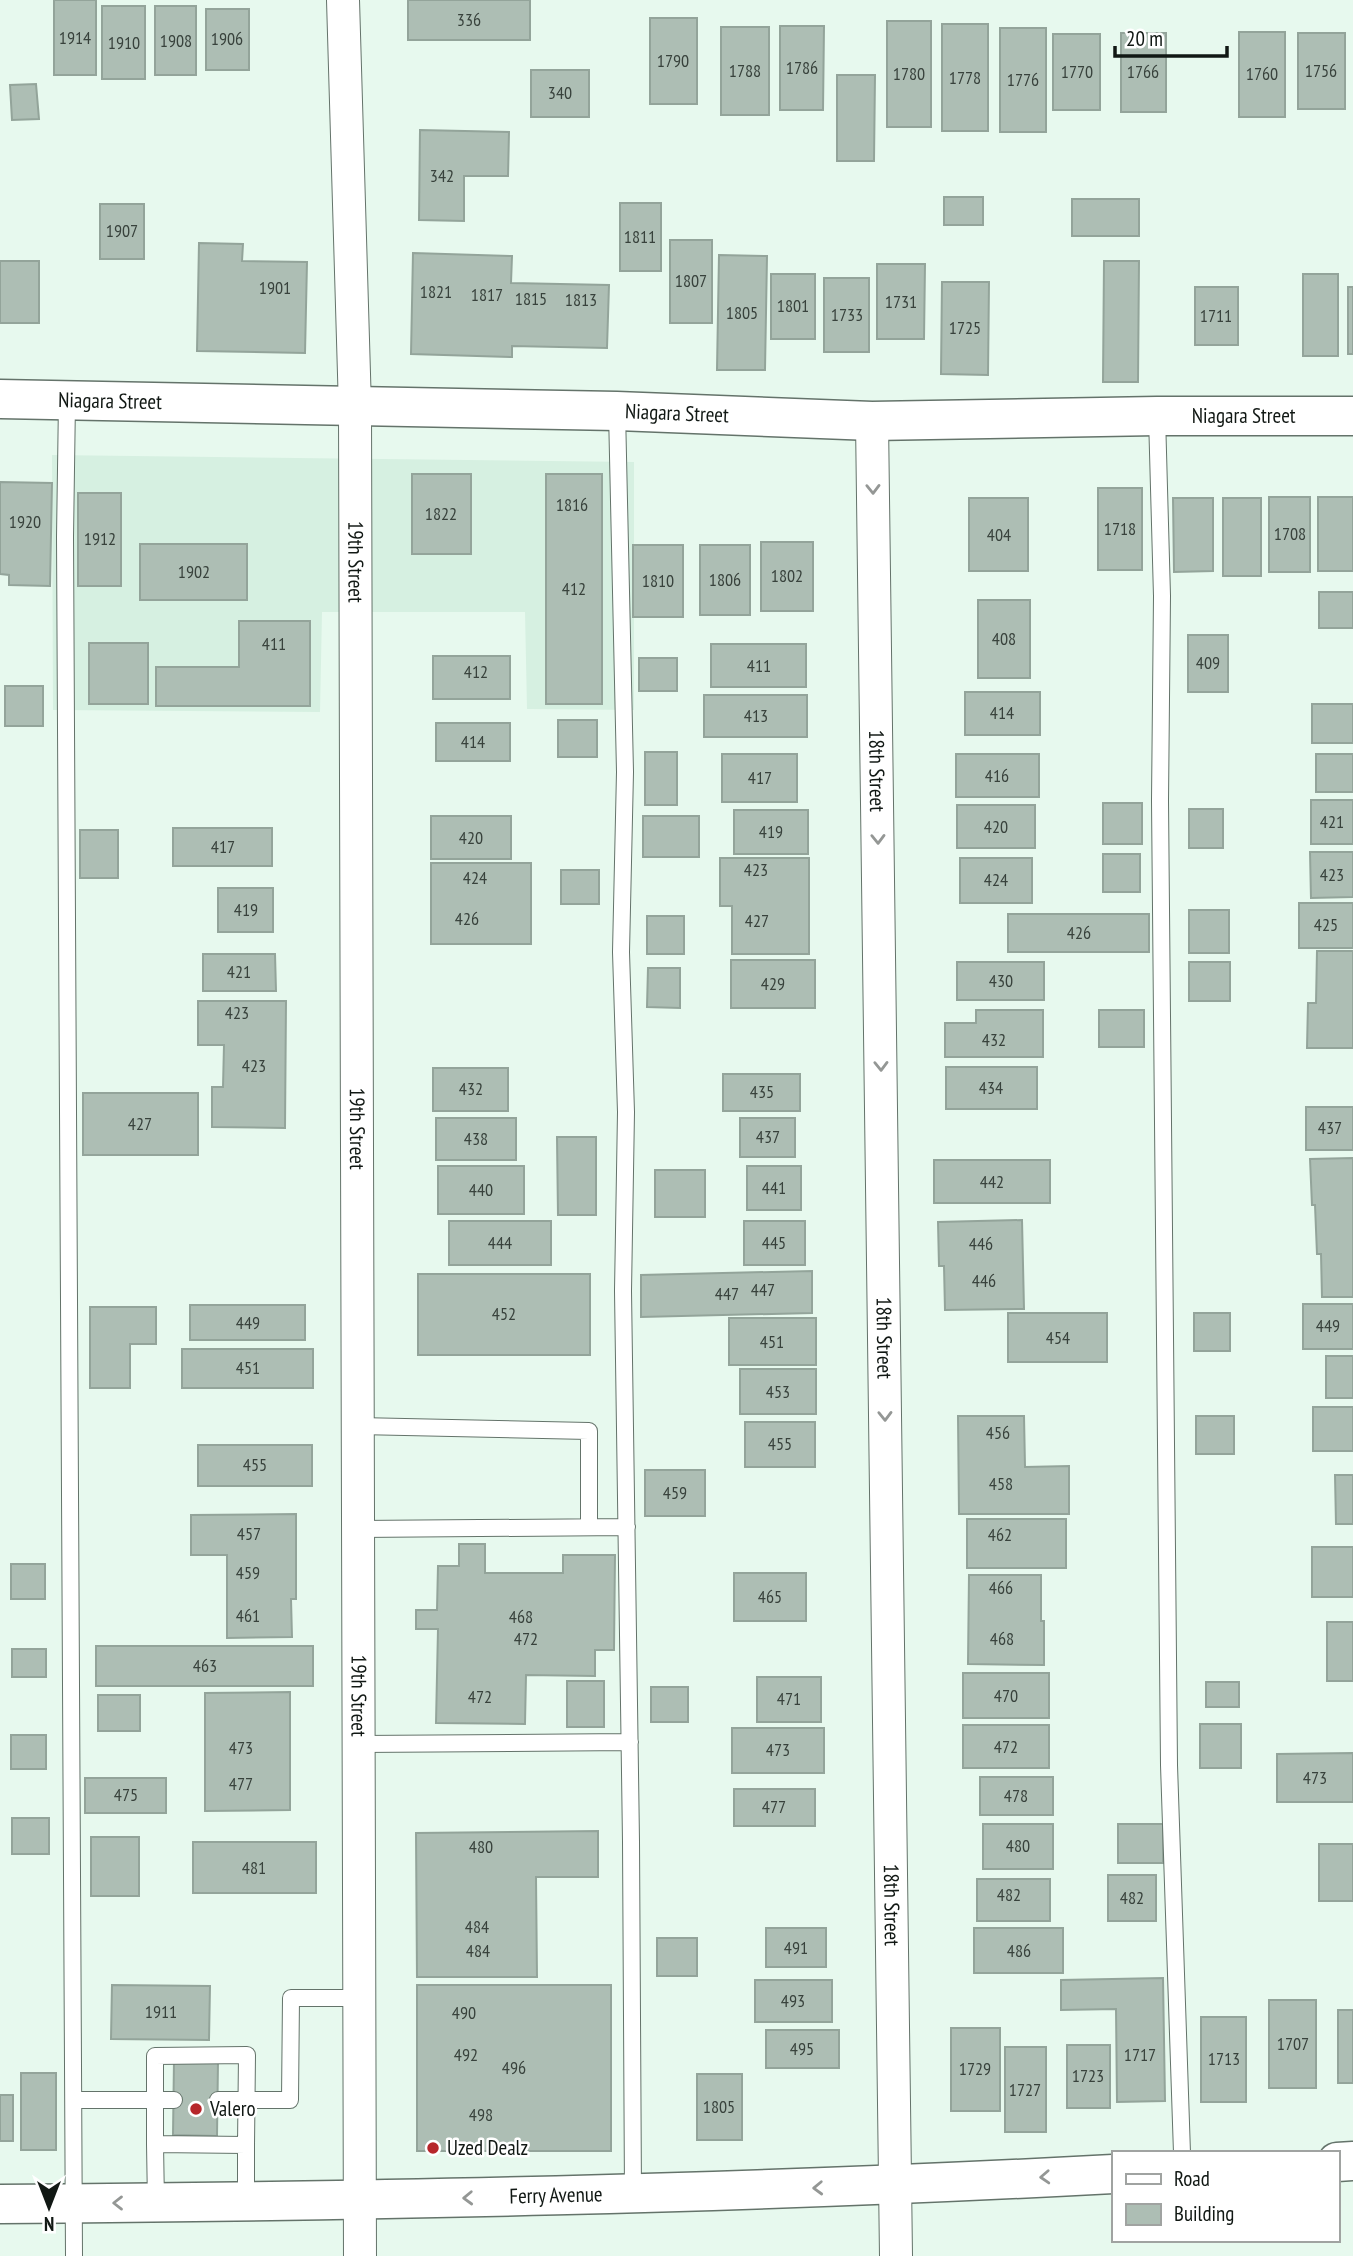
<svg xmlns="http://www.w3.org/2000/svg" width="1353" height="2256" viewBox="0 0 1353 2256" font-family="'PT Sans Narrow',sans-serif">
<rect width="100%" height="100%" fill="#e7f9ee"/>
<path fill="#d6f0e1" d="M52 455 634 462V710L527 709 525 612H322L320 712 53 710Z"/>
<path fill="#adbeb4" stroke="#93a49a" stroke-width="2" d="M54 0H96V75H54Z
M408 0H530V40H408Z
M102 6H145V79H102Z
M155 6H196V75H155Z
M206 9H249V70H206Z
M650 18H697V104H650Z
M887 21H931V127H887Z
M942 24H988V131H942Z
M780 26H824L823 110H780Z
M721 27H769V115H721Z
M1000 28H1046V132H1000Z
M1239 32H1285V117H1239Z
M1121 33H1166V112H1121Z
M1298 33H1345V109H1298Z
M1053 34H1100V110H1053Z
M531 70H589V117H531Z
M837 75H875L874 161H837Z
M36 84 39 119 12 120 10 85Z
M420 130 509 132 508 176H464V221L419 220Z
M944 197H983V225H944Z
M1072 199H1139V236H1072Z
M620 203H661V271H620Z
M100 204H144V259H100Z
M670 240H712V323H670Z
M199 243 243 244 242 261 307 262 305 353 197 351Z
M413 253 512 256 511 283 609 285 607 348 512 346V357L411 354Z
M719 255 767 256 765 370H717Z
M0 261H39V323H0Z
M1104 261H1139L1138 382H1103Z
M877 264H925L924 339H877Z
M771 274H815V339H771Z
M1303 274H1338V356H1303Z
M824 278H869V352H824Z
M942 282H989L988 375 941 374Z
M1195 287H1238V345H1195Z
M1348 287H1353V354H1348Z
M412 474H471V554H412Z
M546 474H602V704H546Z
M0 482 52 483 50 586 9 585V575L0 574Z
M1098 488H1142V570H1098Z
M78 493H121V586H78Z
M1269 497H1310V572H1269Z
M1318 497H1353V571H1318Z
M969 498H1028V571H969Z
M1173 498H1213V571L1174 572Z
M1223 498H1261V576H1223Z
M761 542H813V611H761Z
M140 544H247V600H140Z
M633 545H683V617H633Z
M700 545H750V615H700Z
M1319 592H1353V628H1319Z
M978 600H1030V678H978Z
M239 621H310V706H156V667H239Z
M1188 635H1228V692H1188Z
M89 643H148V704H89Z
M711 644H806V687H711Z
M433 656H510V699H433Z
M639 658H677V691H639Z
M5 686H43V726H5Z
M965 692H1040V735H965Z
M704 695H807V737H704Z
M1312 704H1353V743H1312Z
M558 720H597V757H558Z
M436 723H510V761H436Z
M645 752H677V805H645Z
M722 754H797V802H722Z
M956 754H1039V797H956Z
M1316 754H1353V792H1316Z
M1311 800H1353V844H1311Z
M1103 803H1142V844H1103Z
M957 805H1035V848H957Z
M1189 809H1223V848H1189Z
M734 810H808V854H734Z
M431 816H511V859H431Z
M643 816H699V857H643Z
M173 828H272V866H173Z
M80 830H118V878H80Z
M1310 852H1353V897L1311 898Z
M1103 854H1140V892H1103Z
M720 858H809V954H732V906H720Z
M960 858H1032V903H960Z
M431 863H531V944H431Z
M561 870H599V904H561Z
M218 888H273V932H218Z
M1299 903H1353V948H1299Z
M1189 910H1229V953H1189Z
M1008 914H1149V952H1008Z
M647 916H684V954H647Z
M1317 951H1353V1048H1307L1308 1003H1316Z
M203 954H275L276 991H203Z
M731 960H815V1008H731Z
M957 962H1044V1000H957Z
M1189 962H1230V1001H1189Z
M648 968H680V1008L647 1007Z
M198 1001H286L285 1128 212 1127V1087H223L224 1045H198Z
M976 1010H1043V1057H945V1023H976Z
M1099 1010H1144V1047H1099Z
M946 1067H1037V1109H946Z
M433 1068H508V1111H433Z
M723 1074H800V1111H723Z
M83 1093H198V1155H83Z
M1306 1107H1353V1150H1306Z
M436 1118H516V1160H436Z
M740 1118H795V1157H740Z
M557 1137H596V1215H558Z
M1353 1158V1297H1322L1321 1254H1317L1315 1205H1312L1310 1159Z
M934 1160H1050V1203H934Z
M438 1166H524V1214H438Z
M747 1166H801V1210H747Z
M655 1170H705V1217H655Z
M1022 1220 1024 1309 945 1310 944 1266H939L938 1222Z
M449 1221H551V1265H449Z
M744 1221H805V1265H744Z
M812 1271V1313L641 1317V1275Z
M418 1274H590V1355H418Z
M1303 1304H1353V1349H1303Z
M190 1305H305V1340H190Z
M90 1307H156V1344H130V1388H90Z
M1008 1313H1107V1362H1008Z
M1194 1313H1230V1351H1194Z
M729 1318H816V1365H729Z
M182 1349H313V1388H182Z
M1326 1356H1353V1398H1326Z
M740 1369H816V1414H740Z
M1313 1407H1353V1451H1313Z
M958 1416H1024L1025 1467 1069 1466V1514H959Z
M1196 1416H1234V1454H1196Z
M745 1422H815V1467H745Z
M198 1445H312V1486H198Z
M645 1470H705V1516H645Z
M1335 1475H1353V1524H1336Z
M296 1514V1599H291L292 1637 227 1638V1555H191V1515Z
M967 1519H1066V1568H967Z
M459 1544H485V1573H563V1555H615L614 1650H595V1676L526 1675 525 1724 436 1723 438 1629H416V1610H437L438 1566H459Z
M1312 1547H1353V1597H1312Z
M11 1564H45V1599H11Z
M734 1573H806V1621H734Z
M969 1575H1041V1621H1044V1665L968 1664Z
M1327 1622H1353V1681H1327Z
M96 1646H313V1686H96Z
M12 1649H46V1677H12Z
M963 1673H1049V1718H963Z
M757 1677H821V1722H757Z
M567 1681H604V1727H567Z
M1206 1682H1239V1707H1206Z
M651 1687H688V1722H651Z
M290 1692V1810L205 1811V1693Z
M98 1695H140V1731H98Z
M1200 1724H1241V1768H1200Z
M963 1725H1049V1768H963Z
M732 1728H824V1773H732Z
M11 1735H46V1769H11Z
M1353 1753V1802H1277V1754Z
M980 1777H1053V1815H980Z
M85 1778H166V1813H85Z
M734 1789H815V1826H734Z
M12 1818H49V1854H12Z
M983 1824H1053V1869H983Z
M1118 1824H1163V1863H1118Z
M598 1831V1877H536L537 1977H417L416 1833Z
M91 1837H139V1896H91Z
M193 1842H316V1893H193Z
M1319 1844H1353V1901H1319Z
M1108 1875H1156V1921H1108Z
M977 1879H1050V1921H977Z
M766 1928H826V1967H766Z
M974 1928H1063V1973H974Z
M657 1938H697V1976H657Z
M1163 1978 1165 2101 1117 2102 1116 2009 1061 2010V1980Z
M755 1980H832V2022H755Z
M112 1985 210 1986 209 2040 111 2039Z
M417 1985H611V2151H417Z
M1269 2000H1316V2088H1269Z
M1338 2010H1353V2083H1338Z
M1201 2017H1246V2102H1201Z
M951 2028H1000V2111H951Z
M766 2030H839V2068H766Z
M1067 2045H1110V2108H1067Z
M1005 2047H1046V2132H1005Z
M174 2060 218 2061 217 2136 173 2135Z
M21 2073H56V2150H21Z
M697 2074H742V2140H697Z
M0 2095H13V2141H0Z"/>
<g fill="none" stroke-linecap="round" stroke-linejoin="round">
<defs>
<path id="lane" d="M67 401 65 537 74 2256
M617 411 625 772 621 952 626 1112 623 1291 631 1841 633 2193
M1157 416 1162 596 1160 801 1169 1765 1182 2153
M358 1426 589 1431V1527
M358 1529 627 1527
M359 1744 630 1742
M247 2055 246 2145 155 2144V2056Z
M74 2100H174
M218 2100H290L291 1998H359
M155 2144 156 2203
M246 2202V2145"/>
<g id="street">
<path id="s1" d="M343 0 355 408 360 2256"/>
<path id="s2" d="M872 421 896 2256"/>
</g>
<g id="secondary">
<path id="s3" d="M0 399 617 411 872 421 1157 416H1353"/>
</g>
<g id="primary">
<path d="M1337 2162 1353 2161"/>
<path id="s4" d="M0 2204C371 2201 742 2194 1113 2174"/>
</g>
</defs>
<use href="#lane" stroke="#64736a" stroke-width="18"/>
<use href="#street" stroke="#64736a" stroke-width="34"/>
<use href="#secondary" stroke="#64736a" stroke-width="41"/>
<use href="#primary" stroke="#64736a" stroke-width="41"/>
<use href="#lane" stroke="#fff" stroke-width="16"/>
<use href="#street" stroke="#fff" stroke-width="32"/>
<use href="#secondary" stroke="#fff" stroke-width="38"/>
<use href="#primary" stroke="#fff" stroke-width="38"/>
</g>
<defs><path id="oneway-chevron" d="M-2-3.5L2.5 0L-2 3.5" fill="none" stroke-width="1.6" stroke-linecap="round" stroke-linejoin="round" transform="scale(1.75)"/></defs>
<g stroke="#949795">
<use href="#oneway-chevron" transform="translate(873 489) rotate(89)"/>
<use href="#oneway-chevron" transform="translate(878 839) rotate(89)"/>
<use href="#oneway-chevron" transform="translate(881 1066) rotate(89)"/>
<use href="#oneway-chevron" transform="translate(885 1416) rotate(89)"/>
<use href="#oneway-chevron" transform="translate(1045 2177) rotate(177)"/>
<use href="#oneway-chevron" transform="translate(818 2188) rotate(178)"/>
<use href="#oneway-chevron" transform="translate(468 2198) rotate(178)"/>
<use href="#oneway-chevron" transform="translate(118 2203) rotate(180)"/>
</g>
<g fill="#b6262a" stroke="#fff" stroke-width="2.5">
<circle cx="196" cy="2109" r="7"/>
<circle cx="433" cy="2148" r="7"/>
</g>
<g text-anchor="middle" stroke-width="5" stroke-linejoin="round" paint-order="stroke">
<g font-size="18" fill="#38423c">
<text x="469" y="26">336</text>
<text x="75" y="44">1914</text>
<text x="227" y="45">1906</text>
<text x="176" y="47">1908</text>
<text x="124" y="49">1910</text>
<text x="673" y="67">1790</text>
<text x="802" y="74">1786</text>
<text x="745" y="77">1788</text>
<text x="1321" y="77">1756</text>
<text x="1077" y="78">1770</text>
<text x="1143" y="78">1766</text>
<text x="909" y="80">1780</text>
<text x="1262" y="80">1760</text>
<text x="965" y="84">1778</text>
<text x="1023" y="86">1776</text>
<text x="560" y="99">340</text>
<text x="442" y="182">342</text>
<text x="122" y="237">1907</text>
<text x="640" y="243">1811</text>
<text x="691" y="287">1807</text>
<text x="275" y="294">1901</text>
<text x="436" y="298">1821</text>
<text x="487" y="301">1817</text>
<text x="531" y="305">1815</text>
<text x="581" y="306">1813</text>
<text x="901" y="308">1731</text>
<text x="793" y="312">1801</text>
<text x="742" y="319">1805</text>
<text x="847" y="321">1733</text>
<text x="1216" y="322">1711</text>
<text x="965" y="334">1725</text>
<text x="572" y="511">1816</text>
<text x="441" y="520">1822</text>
<text x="25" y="528">1920</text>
<text x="1120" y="535">1718</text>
<text x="1290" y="540">1708</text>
<text x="999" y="541">404</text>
<text x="100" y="545">1912</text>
<text x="194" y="578">1902</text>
<text x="787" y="582">1802</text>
<text x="725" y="586">1806</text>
<text x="658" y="587">1810</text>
<text x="574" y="595">412</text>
<text x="1004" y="645">408</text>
<text x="274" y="650">411</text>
<text x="1208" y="669">409</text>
<text x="759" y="672">411</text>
<text x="476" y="678">412</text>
<text x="1002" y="719">414</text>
<text x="756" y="722">413</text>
<text x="473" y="748">414</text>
<text x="997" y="782">416</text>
<text x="760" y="784">417</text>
<text x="1332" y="828">421</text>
<text x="996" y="833">420</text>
<text x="771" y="838">419</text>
<text x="471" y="844">420</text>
<text x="223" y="853">417</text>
<text x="756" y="876">423</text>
<text x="1332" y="881">423</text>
<text x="475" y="884">424</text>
<text x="996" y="886">424</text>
<text x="246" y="916">419</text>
<text x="467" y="925">426</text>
<text x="757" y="927">427</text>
<text x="1326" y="931">425</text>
<text x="1079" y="939">426</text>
<text x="239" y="978">421</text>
<text x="1001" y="987">430</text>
<text x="773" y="990">429</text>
<text x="237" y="1019">423</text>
<text x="994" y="1046">432</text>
<text x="254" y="1072">423</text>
<text x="991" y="1094">434</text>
<text x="471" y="1095">432</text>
<text x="762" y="1098">435</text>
<text x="140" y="1130">427</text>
<text x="1330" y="1134">437</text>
<text x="768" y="1143">437</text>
<text x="476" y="1145">438</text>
<text x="992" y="1188">442</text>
<text x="774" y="1194">441</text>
<text x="481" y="1196">440</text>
<text x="500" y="1249">444</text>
<text x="774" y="1249">445</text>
<text x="981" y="1250">446</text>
<text x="984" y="1287">446</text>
<text x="763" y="1296">447</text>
<text x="727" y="1300">447</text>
<text x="504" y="1320">452</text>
<text x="248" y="1329">449</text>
<text x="1328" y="1332">449</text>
<text x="1058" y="1344">454</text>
<text x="772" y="1348">451</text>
<text x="248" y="1374">451</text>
<text x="778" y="1398">453</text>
<text x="998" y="1439">456</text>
<text x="780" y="1450">455</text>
<text x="255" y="1471">455</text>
<text x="1001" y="1490">458</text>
<text x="675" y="1499">459</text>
<text x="249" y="1540">457</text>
<text x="1000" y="1541">462</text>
<text x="248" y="1579">459</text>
<text x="1001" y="1594">466</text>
<text x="770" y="1603">465</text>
<text x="248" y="1622">461</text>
<text x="521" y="1623">468</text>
<text x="526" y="1645">472</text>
<text x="1002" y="1645">468</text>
<text x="205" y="1672">463</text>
<text x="1006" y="1702">470</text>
<text x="480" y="1703">472</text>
<text x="789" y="1705">471</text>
<text x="1006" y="1753">472</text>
<text x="241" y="1754">473</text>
<text x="778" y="1756">473</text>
<text x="1315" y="1784">473</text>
<text x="241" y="1790">477</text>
<text x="126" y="1801">475</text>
<text x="1016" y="1802">478</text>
<text x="774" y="1813">477</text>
<text x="1018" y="1852">480</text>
<text x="481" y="1853">480</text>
<text x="254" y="1874">481</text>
<text x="1009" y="1901">482</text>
<text x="1132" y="1904">482</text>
<text x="477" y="1933">484</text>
<text x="796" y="1954">491</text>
<text x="478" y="1957">484</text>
<text x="1019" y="1957">486</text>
<text x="793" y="2007">493</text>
<text x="161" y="2018">1911</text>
<text x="464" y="2019">490</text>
<text x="1293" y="2050">1707</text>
<text x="802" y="2055">495</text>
<text x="466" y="2061">492</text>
<text x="1140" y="2061">1717</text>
<text x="1224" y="2065">1713</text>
<text x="514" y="2074">496</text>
<text x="975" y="2075">1729</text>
<text x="1088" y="2082">1723</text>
<text x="1025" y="2096">1727</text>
<text x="719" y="2113">1805</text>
<text x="481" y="2121">498</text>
</g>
<g font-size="21" fill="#111814" stroke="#fff">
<text dy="7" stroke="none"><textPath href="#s3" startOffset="110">Niagara Street</textPath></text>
<text dy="7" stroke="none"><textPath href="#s3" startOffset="677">Niagara Street</textPath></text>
<text dy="7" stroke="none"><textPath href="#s3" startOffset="1244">Niagara Street</textPath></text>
<text dy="7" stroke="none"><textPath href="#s1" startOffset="562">19th Street</textPath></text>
<text dy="7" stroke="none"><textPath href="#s2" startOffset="350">18th Street</textPath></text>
<text dy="7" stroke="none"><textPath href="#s1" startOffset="1129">19th Street</textPath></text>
<text dy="7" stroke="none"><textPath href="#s2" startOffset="917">18th Street</textPath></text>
<text dy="7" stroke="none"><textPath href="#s1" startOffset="1696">19th Street</textPath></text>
<text dy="7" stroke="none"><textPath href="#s2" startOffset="1484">18th Street</textPath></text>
<text dy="7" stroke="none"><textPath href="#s4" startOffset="556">Ferry Avenue</textPath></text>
</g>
<g font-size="21" fill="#111814" stroke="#fff" text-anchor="start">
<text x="210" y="2116">Valero</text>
<text x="447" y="2155">Uzed Dealz</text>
</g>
</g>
<rect x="1112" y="2151" width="228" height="91" fill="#ffffff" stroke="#a0a3a1" stroke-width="2"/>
<rect x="1126" y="2174" width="35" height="10" fill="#ffffff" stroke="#a0a3a1" stroke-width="2"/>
<text x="1174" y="2186" font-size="21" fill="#111814">Road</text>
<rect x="1126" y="2204" width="35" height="21" fill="#adbeb4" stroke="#a0a3a1" stroke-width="2"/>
<text x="1174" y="2221" font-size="21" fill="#111814">Building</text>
<g transform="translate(49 2207) rotate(180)" stroke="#ffffff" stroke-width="5" paint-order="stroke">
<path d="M0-5L12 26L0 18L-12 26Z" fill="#111814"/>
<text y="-10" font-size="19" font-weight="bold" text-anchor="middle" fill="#111814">N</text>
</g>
<path d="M1115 46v10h112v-10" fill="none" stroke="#111814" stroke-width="3.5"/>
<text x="1126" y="46" font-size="21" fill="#111814" stroke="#ffffff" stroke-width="5" paint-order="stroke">20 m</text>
</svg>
